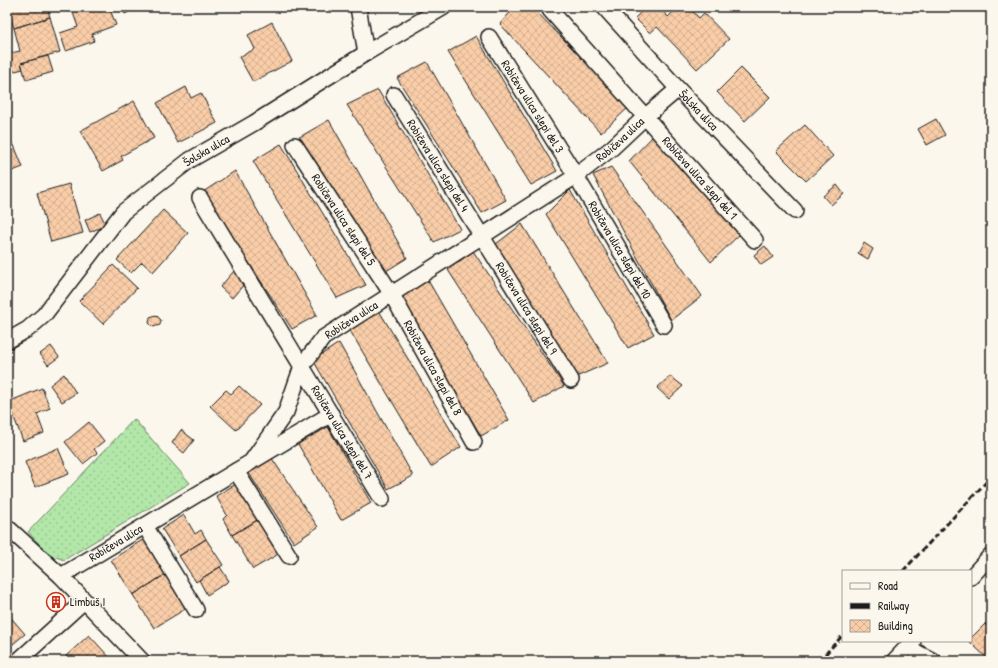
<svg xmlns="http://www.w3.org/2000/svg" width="998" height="668" viewBox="0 0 998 668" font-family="'Patrick Hand',sans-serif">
<defs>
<pattern id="garden-dots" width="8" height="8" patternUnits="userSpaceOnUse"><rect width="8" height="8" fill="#b2e7a9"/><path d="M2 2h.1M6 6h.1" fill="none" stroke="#98c691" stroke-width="1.8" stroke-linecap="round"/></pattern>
<pattern id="building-cross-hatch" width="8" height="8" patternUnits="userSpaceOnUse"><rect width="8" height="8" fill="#f9cda8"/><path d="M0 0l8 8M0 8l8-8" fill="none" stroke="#d5af90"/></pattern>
</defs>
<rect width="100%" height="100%" fill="#fbf7ec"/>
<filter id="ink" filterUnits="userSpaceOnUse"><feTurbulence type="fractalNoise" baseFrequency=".025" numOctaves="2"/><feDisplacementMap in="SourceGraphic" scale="8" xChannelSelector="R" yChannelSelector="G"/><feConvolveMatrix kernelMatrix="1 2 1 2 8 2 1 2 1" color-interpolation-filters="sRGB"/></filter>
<g filter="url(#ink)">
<path fill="url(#garden-dots)" stroke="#678262" d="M134 419 190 483 64 560 48 554 28 532Z"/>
<path fill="url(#building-cross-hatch)" stroke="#1c1c1c" d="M7 7H47L50 17 14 28Z
M71 7H109L116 25 92 34 94 41 66 51 60 33 78 27Z
M122 7H138L125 14Z
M515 7H532L629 107 601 133 500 24Z
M646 7H659L668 17 678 7H689L699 18 704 13 729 39 697 69 657 27 650 33 635 18Z
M50 17 60 52 21 63 23 69 7 73V54L20 51 14 28Z
M272 22 292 61 253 82 239 57 255 49 248 35Z
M476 36 557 171 531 185 448 52Z
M48 56 53 72 26 80 21 63Z
M427 62 506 200 482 213 397 78Z
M741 68 770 97 745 121 717 92Z
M186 87 191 98 201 93 217 123 178 143 157 103Z
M378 90 460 229 434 242 347 105Z
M134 101 154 138 121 156 123 160 103 171 80 131Z
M936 119 945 135 927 145 918 129Z
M329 120 407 258 383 273 298 138Z
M805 125 833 156 806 181 776 151Z
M653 136 742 232 711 262 629 161Z
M13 143 23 167 7 173V145Z
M281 144 366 285 337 298 253 161Z
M611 167 702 296 671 320 593 175Z
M235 171 317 315 292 329 203 192Z
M69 184 83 233 51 242 37 193Z
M837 185 844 194 831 205 823 196Z
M570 190 654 334 628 348 546 214Z
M163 210 188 233 153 272 142 262 131 273 117 260Z
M100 213 106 225 90 232 85 220Z
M522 224 608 363 576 377 496 244Z
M864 243 873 249 868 259 858 253Z
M765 246 773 257 761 265 754 255Z
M473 251 564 386 534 403 448 270Z
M113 265 137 288 103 324 79 301Z
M234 271 247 281 232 298 220 287Z
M426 277 509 420 481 436 400 297Z
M378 309 461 447 431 467 349 329Z
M156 315 161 320 160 325 153 327 149 323 150 317Z
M339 343 413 476 388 489 313 360Z
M51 346 59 357 48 365 40 354Z
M64 374 76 393 62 402 50 385Z
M670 376 683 386 669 399 657 388Z
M239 386 260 405 236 430 210 406 226 390 231 394Z
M42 388 50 408 37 414 44 433 23 441 8 402Z
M89 422 104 441 94 449 97 453 83 464 65 442Z
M328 427 371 503 341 520 298 444Z
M181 430 194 440 184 453 172 443Z
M58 448 69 474 35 487 25 462Z
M271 457 318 527 294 543 248 472Z
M239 482 261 518 232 535 223 519 227 515 216 496Z
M184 515 195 534 201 530 206 539 179 556 162 529Z
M261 518 282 552 253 569 232 535Z
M144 539 166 574 133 595 111 560Z
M206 539 223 565 196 582 179 556Z
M220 567 229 581 207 595 199 580Z
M166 574 187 608 154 628 133 595Z
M57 594 64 603 55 610 48 602Z
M7 613 25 634 7 649Z
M991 618V629L985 624Z
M985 624 991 629 990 661 969 641H971V638Z
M89 635 110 658 106 661H70L66 656Z"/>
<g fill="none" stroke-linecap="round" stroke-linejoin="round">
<defs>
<g id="minor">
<path d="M358 7 366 53"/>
<path id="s1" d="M604 7 678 89 795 211"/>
<path id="s2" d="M550 10 755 240"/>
<path id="s3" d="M489 37 576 176 664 325"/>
<path id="s4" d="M394 95 571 380"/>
<path id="s5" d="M295 145 391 293 474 442"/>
<path id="s6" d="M200 198 382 499"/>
<path id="s7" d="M7 341 28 329 44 315 123 212 190 160 254 123 366 53 444 7"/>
<path d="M256 459 331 414"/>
<path d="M236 471 289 556"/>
<path d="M145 526 196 610"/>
<path d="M7 527 61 576 142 661"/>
<path id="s8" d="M61 576 251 462 286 412 302 366 323 338 576 176 612 148 646 116 678 89"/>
<path d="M971 577 991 555"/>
<path d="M907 647 933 661"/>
<path d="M18 661 84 601"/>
<path d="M894 661 913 641"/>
</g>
</defs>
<use href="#minor" stroke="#1c1c1c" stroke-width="18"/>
<use href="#minor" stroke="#fbf7ec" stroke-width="15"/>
<path stroke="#1c1c1c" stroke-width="3" stroke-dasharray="6 3" stroke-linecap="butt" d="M903 571 991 477
M819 661 843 635"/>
</g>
</g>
<defs>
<symbol id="building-ring" viewBox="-11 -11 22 22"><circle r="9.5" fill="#fbf7ec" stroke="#c8321e" stroke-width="1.5"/><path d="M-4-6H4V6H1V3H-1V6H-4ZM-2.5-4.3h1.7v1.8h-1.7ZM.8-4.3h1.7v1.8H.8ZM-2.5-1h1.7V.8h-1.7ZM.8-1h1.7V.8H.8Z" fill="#c8321e"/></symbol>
</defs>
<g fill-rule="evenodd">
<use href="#building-ring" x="45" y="591" width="22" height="22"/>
</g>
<g text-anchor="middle" stroke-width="3" stroke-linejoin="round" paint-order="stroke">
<g font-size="12" fill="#1c1c1c" stroke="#fbf7ec">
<text dy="4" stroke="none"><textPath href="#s3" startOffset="82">Robičeva ulica slepi del 3</textPath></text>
<text dy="4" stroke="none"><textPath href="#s1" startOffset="140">Šolska ulica</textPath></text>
<text dy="4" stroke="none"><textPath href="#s8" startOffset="724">Robičeva ulica</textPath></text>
<text dy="4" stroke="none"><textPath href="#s7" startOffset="279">Šolska ulica</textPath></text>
<text dy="4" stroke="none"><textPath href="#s4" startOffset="83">Robičeva ulica slepi del 4</textPath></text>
<text dy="4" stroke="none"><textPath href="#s2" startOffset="225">Robičeva ulica slepi del 1</textPath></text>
<text dy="4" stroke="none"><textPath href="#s5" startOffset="89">Robičeva ulica slepi del 5</textPath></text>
<text dy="4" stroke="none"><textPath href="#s3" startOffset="250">Robičeva ulica slepi del 10</textPath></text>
<text dy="4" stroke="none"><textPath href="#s4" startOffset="251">Robičeva ulica slepi del 9</textPath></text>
<text dy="4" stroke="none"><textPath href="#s8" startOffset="400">Robičeva ulica</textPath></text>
<text dy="4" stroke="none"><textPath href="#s5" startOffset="262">Robičeva ulica slepi del 8</textPath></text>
<text dy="4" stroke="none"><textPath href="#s6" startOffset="274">Robičeva ulica slepi del 7</textPath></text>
<text dy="4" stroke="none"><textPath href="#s8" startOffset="64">Robičeva ulica</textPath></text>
</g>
<g font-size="12" fill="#1c1c1c" stroke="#fbf7ec" text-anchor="start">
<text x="70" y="606">Limbuš I</text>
</g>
</g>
<rect width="998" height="668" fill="none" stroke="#fbf7ec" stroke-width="24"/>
<rect x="12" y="12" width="974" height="644" fill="none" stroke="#1c1c1c" stroke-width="1.5" filter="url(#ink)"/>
<rect x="842" y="570" width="130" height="72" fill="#fbf7ec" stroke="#a29f99"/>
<rect x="850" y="583" width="20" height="6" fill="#fbf7ec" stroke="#a29f99"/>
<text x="878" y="590" font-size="12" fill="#1c1c1c">Road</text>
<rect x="850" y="603" width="20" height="6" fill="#1c1c1c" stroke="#a29f99"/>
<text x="878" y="610" font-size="12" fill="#1c1c1c">Railway</text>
<rect x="850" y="620" width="20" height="12" fill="url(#building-cross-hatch)" stroke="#a29f99"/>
<text x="878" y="630" font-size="12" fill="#1c1c1c">Building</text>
</svg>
